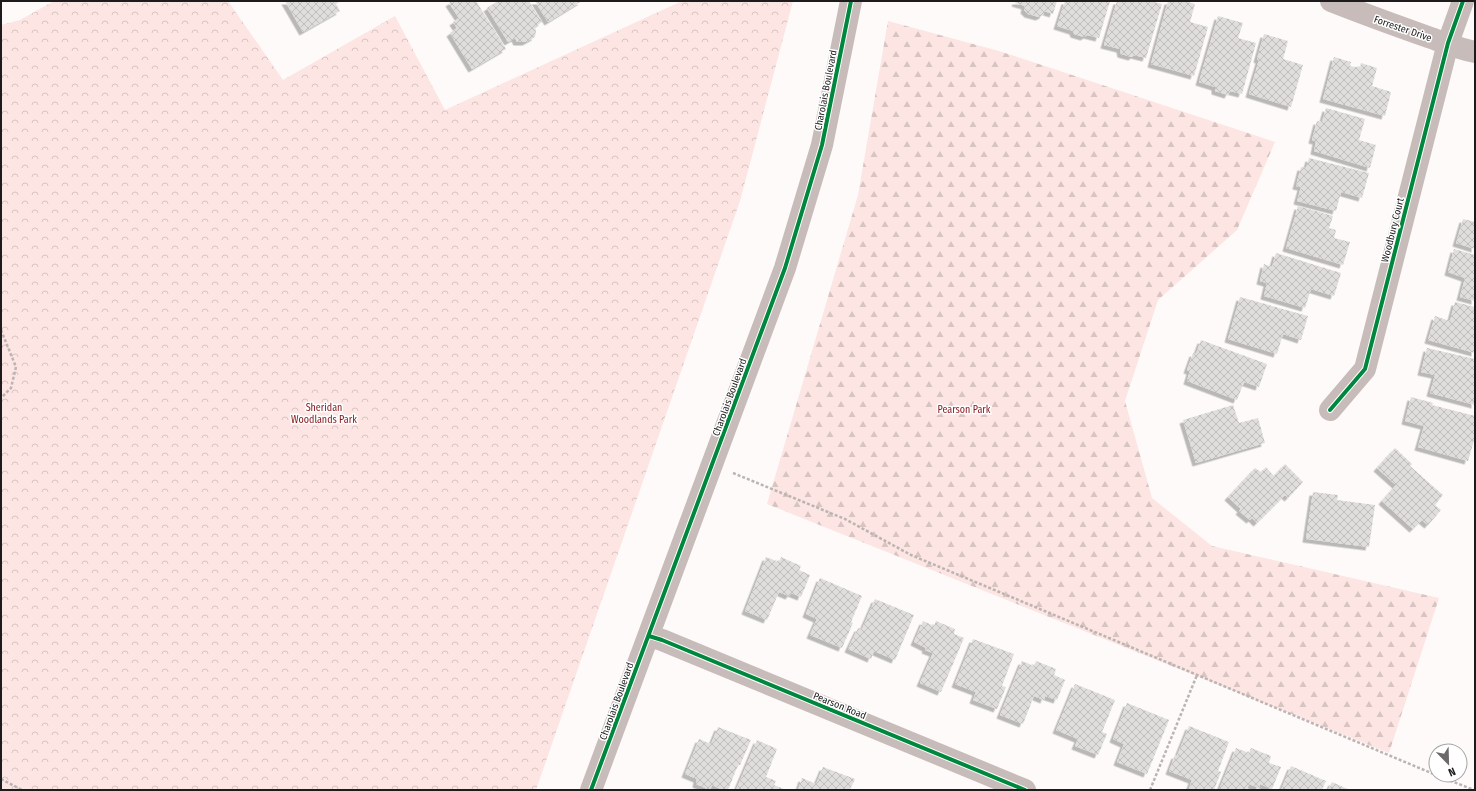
<svg xmlns="http://www.w3.org/2000/svg" width="1476" height="791" viewBox="0 0 1476 791" font-family="'Fira Sans Condensed',sans-serif">
<defs>
<pattern id="forest-firs" width="22" height="20" patternUnits="userSpaceOnUse"><rect width="22" height="20" fill="#fce5e2"/><path d="M5 1l3.5 6h-7zM16 11l3.5 6h-7z" fill="#d8c4c1"/></pattern>
<pattern id="park-crowns" width="20" height="18" patternUnits="userSpaceOnUse"><rect width="20" height="18" fill="#fce5e2"/><path d="M2 6a3 3 0 1 1 6 0M12 15a3 3 0 1 1 6 0" fill="none" stroke="#d8c4c1"/></pattern>
<pattern id="building-cross-hatch" width="8" height="8" patternUnits="userSpaceOnUse"><rect width="8" height="8" fill="#e0dddd"/><path d="M0 0l8 8M0 8l8-8" fill="none" stroke="#c0bdbd"/></pattern>
<filter id="shadow"><feDropShadow dx="-3.5" dy="3.5" stdDeviation="0" flood-color="#0004"/></filter>
</defs>
<rect width="100%" height="100%" fill="#fdfaf9"/>
<path fill="url(#forest-firs)" d="M888 21 999 51 1275 142 1237 230 1158 300 1125 401 1152 498 1212 546 1439 598 1389 753 767 504 858 195Z"/>
<path fill="url(#park-crowns)" d="M54 1H228L283 80 395 16 445 110 682 1H793L740 201 536 790H1V25L20 20Z"/>
<path fill="url(#building-cross-hatch)" filter="url(#shadow)" d="M285 1H340L336 4 340 11 303 32Z
M452 1H476L506 49 472 69 450 33 457 28 453 22 459 18 449 3Z
M498 1H529L542 22 534 27 536 30 535 37 526 42H517L515 38 508 42 487 8Z
M535 1H582L548 22Z
M1016 1H1057L1053 14 1044 11 1043 15 1039 17 1028 14 1024 10 1025 6 1015 3Z
M1065 1H1110L1099 38 1087 35 1084 37 1074 34 1073 31 1057 26Z
M1117 1H1150L1162 4 1146 58 1134 55 1132 57 1121 54 1120 49 1104 45Z
M1168 1H1185L1195 4 1190 22 1208 27 1194 76 1151 64Z
M1218 16 1243 23 1238 38 1256 43 1242 94 1230 91 1228 95 1215 91V87L1199 82Z
M1264 34 1288 41 1283 59 1303 65 1291 107 1249 94 1259 60 1257 59Z
M1334 57 1351 62 1350 66 1360 68 1361 63 1377 68 1372 86 1391 92 1385 116 1323 99Z
M1326 108 1365 119 1359 140 1376 145 1370 168 1314 151 1316 141 1312 140 1317 121 1322 122Z
M1309 158 1369 173 1362 198 1341 192 1336 211 1297 201 1301 187 1296 186 1301 167 1306 168Z
M1298 206 1333 216 1329 228 1336 230 1334 238 1350 242 1343 265 1286 248Z
M1463 219 1475 222V249L1456 243Z
M1454 249 1475 255V301L1460 297 1465 278 1448 272Z
M1276 253 1341 273 1334 296 1311 289 1305 308 1264 296 1267 283 1260 281 1264 264 1272 267Z
M1240 297 1308 316 1301 340 1283 334 1277 354 1228 339Z
M1455 302 1475 307V353L1428 340 1435 316 1450 321Z
M1201 340 1267 364 1259 387 1244 382 1237 400 1187 381 1190 371 1187 370 1193 353 1196 354Z
M1427 348 1475 359V405L1430 393 1435 375 1421 372Z
M1411 397 1433 403 1432 405 1475 416V437L1468 461 1418 447 1424 426 1405 421Z
M1233 405 1239 423 1258 418 1265 443 1196 463 1183 420Z
M1395 448 1412 464 1410 466 1443 495 1435 505 1441 510 1428 525 1422 520 1413 529 1382 501 1396 485 1377 468Z
M1285 464 1303 482 1288 498 1285 495 1257 523 1252 518 1250 520 1239 511 1241 509 1228 497 1255 468 1261 472 1266 467 1274 476Z
M1313 492 1338 495 1337 500 1375 505 1369 547 1306 539Z
M766 557 779 562 781 557 801 566 799 570 810 575 801 597 791 593 789 596 779 592 767 620 745 611Z
M820 578 862 596 851 622 853 623 842 648 810 635 817 619 806 614Z
M875 599 914 615 895 660 874 651 871 659 848 649 858 628 862 629Z
M923 621 934 626 936 621 955 629 954 634 964 638 941 692 920 683 933 653 925 650 926 648 914 642Z
M973 639 1014 654 1002 686 1006 687 997 709 973 700 976 692 955 684Z
M1022 661 1034 666 1036 661 1056 669 1054 675 1065 680 1057 700 1045 696 1044 700 1034 696 1023 724 1000 715Z
M1075 684 1115 700 1102 732 1107 734 1098 755 1075 746 1078 739 1056 730Z
M1127 703 1169 720 1147 774 1117 762 1124 744 1113 739Z
M1189 726 1229 742 1218 771 1221 772 1214 790H1193L1189 788 1192 780 1169 771 1175 755 1177 756Z
M718 727 751 740 740 765H738L728 790H723L712 785 710 790 696 784 697 779 685 774 699 739 711 744Z
M757 740 777 749 766 777 776 781 774 785 786 790H736Z
M1236 748 1249 753 1251 748 1271 756 1269 763 1281 767 1272 789 1260 784 1259 788 1249 784 1247 790H1219Z
M1291 766 1326 781 1322 790H1281Z
M823 767 855 779 850 790H798L802 778 816 784Z
M1332 782 1350 790H1328Z"/>
<g fill="none" stroke-linecap="round" stroke-linejoin="round">
<path stroke="#bcb4b3" stroke-width="2.5" stroke-dasharray="3 2" stroke-linecap="butt" d="M1 330 16 367 11 388 1 398
M733 473 845 519 911 555 1436 775
M1436 775 1474 790
M1 779 22 790
M1150 790 1197 675"/>
<path stroke="#c7bcba" stroke-width="22" d="M1331 1C1364 14 1397 26 1431 38 1446 43 1459 49 1475 52
M1330 410 1365 369 1448 43 1463 1
M649 636 662 640 1025 790"/>
<path stroke="#c7bcba" stroke-width="22" d="M591 790 785 268 822 145 851 1"/>
<defs>
<path id="cycleway" d="M1330 410 1365 369 1448 43 1463 1
M649 636 662 640 1025 790
M591 790 785 268 822 145 851 1"/>
</defs>
<use href="#cycleway" stroke="#fff" stroke-width="6"/>
<use href="#cycleway" stroke="#00873e" stroke-width="4"/>
</g>
<g text-anchor="middle" stroke-width="3" stroke-linejoin="round" paint-order="stroke">
<g font-size="10" fill="#1d1b1b" stroke="#fff">
<text transform="translate(1403 28) rotate(19)" y="4">Forrester Drive</text>
<text transform="translate(825 90) rotate(-79)" y="4">Charolais Boulevard</text>
<text transform="translate(1392 230) rotate(-76)" y="4">Woodbury Court</text>
<text transform="translate(729 397) rotate(-70)" y="4">Charolais Boulevard</text>
<text transform="translate(616 701) rotate(-70)" y="4">Charolais Boulevard</text>
<text transform="translate(840 705) rotate(22)" y="4">Pearson Road</text>
</g>
<g font-size="10" fill="#84151a" stroke="#fff">
<text x="324" y="411">Sheridan<tspan x="324" dy="12">Woodlands Park</tspan></text>
<text x="964" y="413">Pearson Park</text>
</g>
</g>
<rect width="1476" height="791" fill="none" stroke="#1d1b1b" stroke-width="4"/>
<g transform="translate(1448 763) rotate(157)"><circle r="19" fill="#ffffff" stroke="#a5a4a4"/>
<path d="M0-3L7 15L0 10L-7 15Z" fill="#6b6969"/>
<text y="-6" font-size="11" font-weight="bold" text-anchor="middle" fill="#1d1b1b">N</text>
</g>
</svg>
